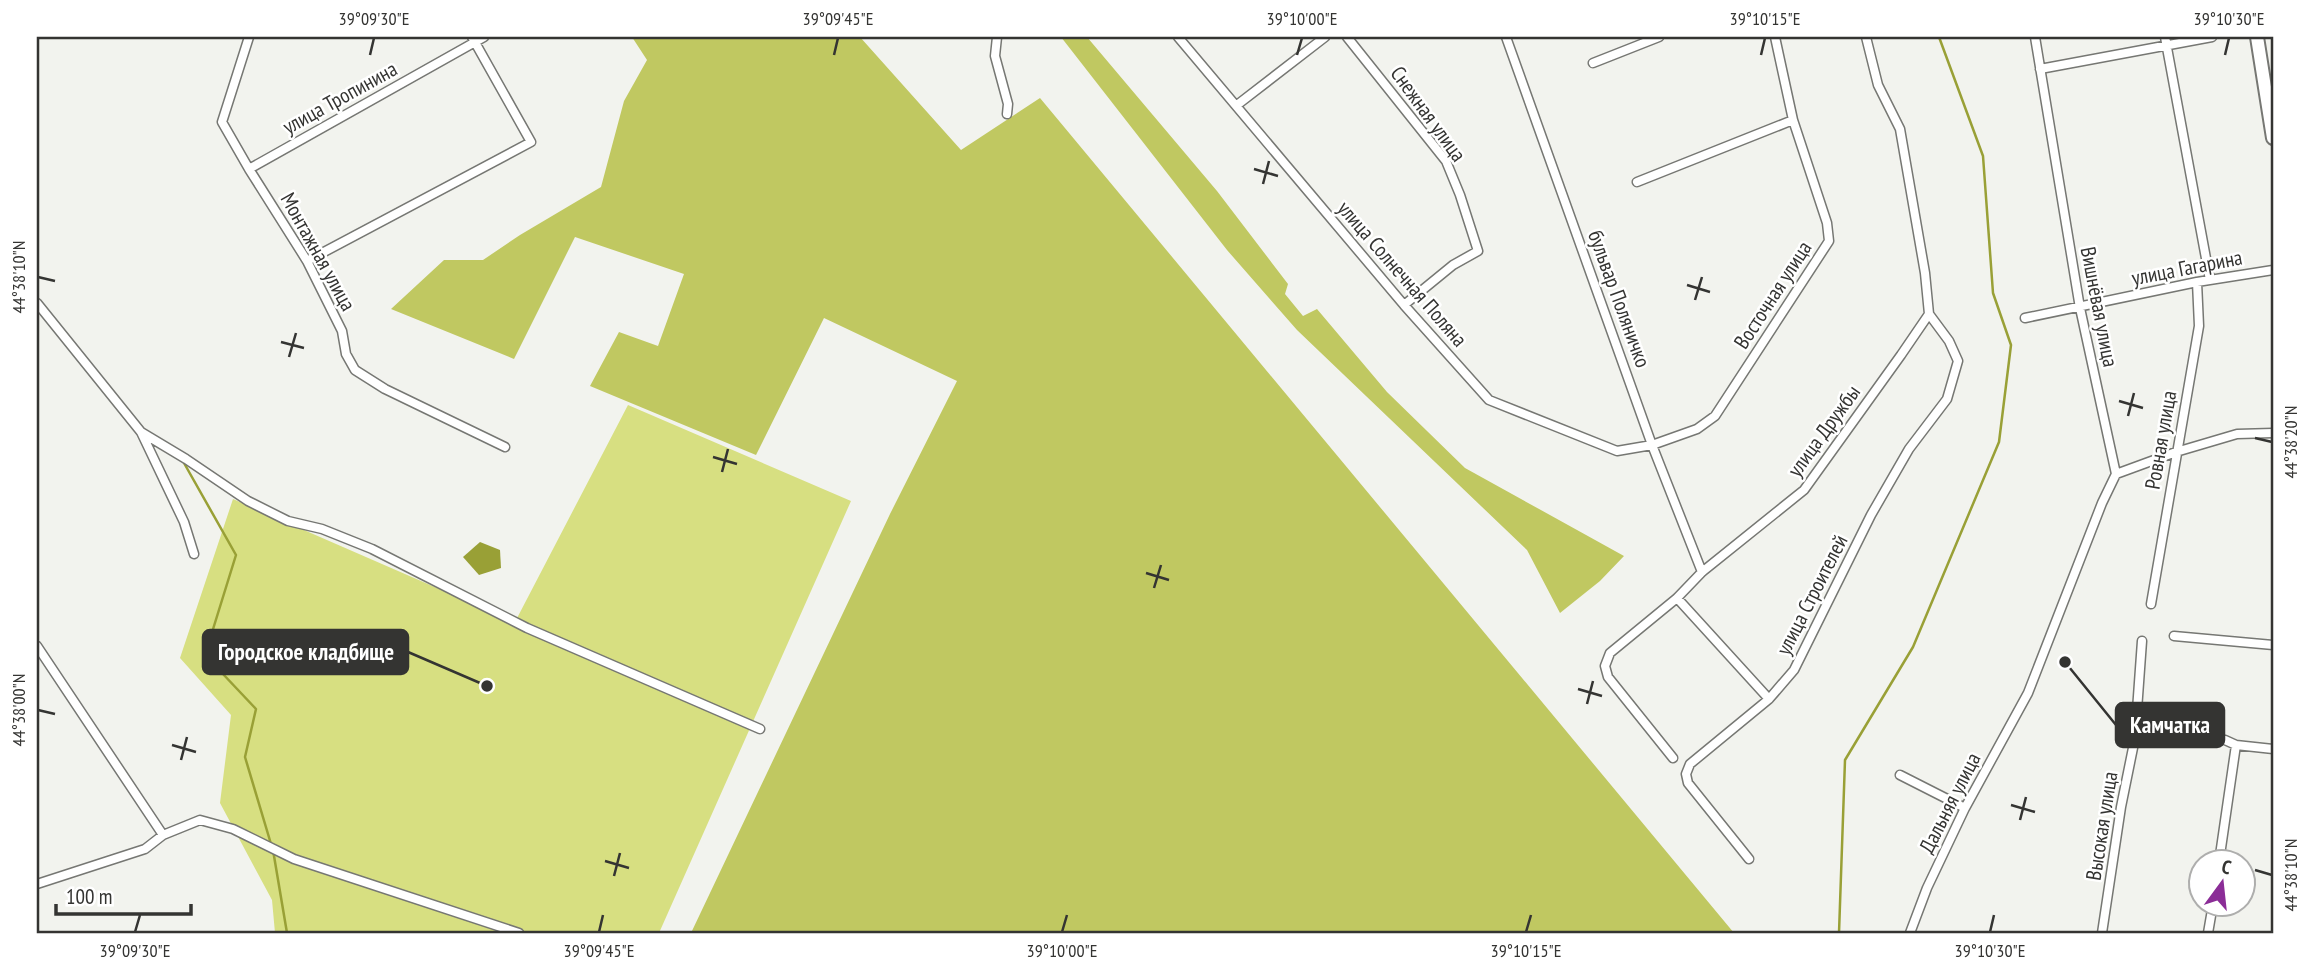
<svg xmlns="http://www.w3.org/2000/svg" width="2310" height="970" viewBox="0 0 2310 970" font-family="'PT Sans Narrow',sans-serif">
<rect width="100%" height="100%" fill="#f2f3ee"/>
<path fill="#d7df81" d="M628 405 851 501 659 933H275L272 900 220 803 231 715 180 658 233 499 515 622Z"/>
<path fill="#c0c861" d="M632 37H860L961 150 1040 98 1734 933H691L890 514 957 381 824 318 756 455 590 386 619 332 658 346 684 274 575 237 514 359 391 309 444 260H483L520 235 601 187 624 101 647 60Z
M1061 37H1087L1217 191 1288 284 1285 294 1303 316 1317 309 1387 392 1465 468 1624 556 1600 581 1560 613 1527 550 1297 330 1227 250Z"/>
<path fill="#99a036" d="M480 542 500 550 501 568 479 575 463 557Z"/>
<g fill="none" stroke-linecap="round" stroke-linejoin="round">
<path stroke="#99a036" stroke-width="2.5" d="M184 463 236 555 205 655 256 709 245 757 271 844
M273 850 287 933
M1839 933 1845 760 1913 647 1999 442 2011 345 1993 293 1983 156 1939 37"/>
<defs>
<path id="street" d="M249 37 222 122 249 169 307 261 342 331 346 354 355 370 385 389 505 447
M997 37 995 56 1008 104 1007 114
M1178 37 1404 305 1489 400 1617 451 1652 445 1697 429 1715 416 1829 241 1827 223 1793 120 1775 37
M1347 37 1446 161 1460 195 1478 251 1453 265 1404 305
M1506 37 1652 445 1702 572
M2165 37 2210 280
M1593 63 1659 37
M2040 69 2212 37
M1237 105 1325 37
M249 169 484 37
M1637 182 1793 120
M307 261 531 142 472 37
M37 303 141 432 184 522 194 554
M2025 318 2197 282 2273 270
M141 432 186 459 248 501 288 521 322 529 372 549 527 628 760 729
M2116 474 2176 452 2237 434 2273 433
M1677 598 1769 699
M2151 604 2199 326 2197 282
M2174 636 2273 645
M37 646 163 835
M2135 738 2152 731 2167 732 2225 740 2236 745 2273 749
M1673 758 1608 677 1605 666 1610 653 1677 598 1702 572 1804 490 1901 355 1929 314 1925 273 1900 129 1878 85 1866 37
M1900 775 1965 808
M1749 859 1688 783 1686 774 1690 764 1769 699 1794 670 1871 515 1909 449 1947 399 1958 361 1949 341 1929 314
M2219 862 2236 745
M37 884 145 849 163 835 200 820 233 829 294 859 519 933
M1910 933 1927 888 1965 808 2028 693 2102 503 2116 474 2080 308 2035 37
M2102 933 2121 807 2135 738 2142 641
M2208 933 2213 904"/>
<path id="secondary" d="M2257 37 2273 138"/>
</defs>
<use href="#street" stroke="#767773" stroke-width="11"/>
<use href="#secondary" stroke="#767773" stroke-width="16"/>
<use href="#street" stroke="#fff" stroke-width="8"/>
<use href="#secondary" stroke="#fff" stroke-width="12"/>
</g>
<path fill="none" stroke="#343432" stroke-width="2.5" d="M370 55 374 38M834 55 838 38M1297 55 1302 38M1761 55 1765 38M2225 55 2229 38M1254 169 1278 176M1263 184 1269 161M38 277 55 281M1687 285 1710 292M1695 300 1702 277M281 342 304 348M289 357 296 333M2119 401 2143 408M2128 416 2134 393M2255 438 2272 442M713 457 737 464M722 472 728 449M1146 573 1169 580M1154 588 1161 565M1578 689 1602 696M1587 704 1593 681M38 710 55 714M172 745 196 752M181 760 187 737M2011 805 2035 812M2020 820 2026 797M605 861 629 868M2255 870 2272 875M614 876 620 853M135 932 140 915M599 932 603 915M1062 932 1067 915M1526 932 1531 915M1990 932 1994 915"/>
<g text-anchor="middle" stroke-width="5" stroke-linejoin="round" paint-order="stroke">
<g font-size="21" fill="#343432" stroke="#fff">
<text transform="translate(340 98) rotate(-29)" y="7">улица Тропинина</text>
<text transform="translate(1428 114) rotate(54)" y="7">Снежная улица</text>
<text transform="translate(318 252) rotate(61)" y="7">Монтажная улица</text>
<text transform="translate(2187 268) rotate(-11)" y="7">улица Гагарина</text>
<text transform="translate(1402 274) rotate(49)" y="7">улица Солнечная Поляна</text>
<text transform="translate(1773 295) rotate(-57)" y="7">Восточная улица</text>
<text transform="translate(1619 299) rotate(70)" y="7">бульвар Поляничко</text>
<text transform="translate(2099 307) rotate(79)" y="7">Вишнёвая улица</text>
<text transform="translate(1824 431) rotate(-54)" y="7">улица Дружбы</text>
<text transform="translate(2161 440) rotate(-80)" y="7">Ровная улица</text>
<text transform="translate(1812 595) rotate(-63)" y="7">улица Строителей</text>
<text transform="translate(1950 803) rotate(-63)" y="7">Дальняя улица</text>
<text transform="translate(2102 826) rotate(-81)" y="7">Высокая улица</text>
</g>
</g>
<path fill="none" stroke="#343432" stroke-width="2.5" d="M487 686L408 652M2065 662L2116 725"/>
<g fill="#343432" stroke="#fff" stroke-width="2.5">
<circle cx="487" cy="686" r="7"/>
<circle cx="2065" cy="662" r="7"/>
</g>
<g fill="#343432" stroke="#343432" stroke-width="2.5">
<rect x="203" y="630" width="205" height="44" rx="7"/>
<rect x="2116" y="703" width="108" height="44" rx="7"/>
</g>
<g font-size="23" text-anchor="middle" font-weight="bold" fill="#fff">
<text x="306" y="660">Городское кладбище</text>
<text x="2170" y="733">Камчатка</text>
</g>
<rect width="2310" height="970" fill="none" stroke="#ffffff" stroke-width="77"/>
<g transform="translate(2222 883) rotate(15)"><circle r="33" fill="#ffffff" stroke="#aeaead" stroke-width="2"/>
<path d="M0-5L12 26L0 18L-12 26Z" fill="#8b2d97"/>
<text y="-10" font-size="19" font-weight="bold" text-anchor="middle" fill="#343432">С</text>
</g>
<path d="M56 904v10h135v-10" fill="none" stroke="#343432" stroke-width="3.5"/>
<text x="66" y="904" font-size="21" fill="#343432" stroke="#ffffff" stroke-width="5" paint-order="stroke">100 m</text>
<rect x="38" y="38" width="2234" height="894" fill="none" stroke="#343432" stroke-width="2.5"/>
<g font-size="18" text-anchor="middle" fill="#343432">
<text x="374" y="25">39°09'30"E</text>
<text x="838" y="25">39°09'45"E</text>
<text x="1302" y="25">39°10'00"E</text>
<text x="1765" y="25">39°10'15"E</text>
<text x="2229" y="25">39°10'30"E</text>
<text transform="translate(19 277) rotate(-90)" y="6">44°38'10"N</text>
<text transform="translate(2291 442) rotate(-90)" y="6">44°38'20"N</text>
<text transform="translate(19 710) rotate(-90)" y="6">44°38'00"N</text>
<text transform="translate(2291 875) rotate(-90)" y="6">44°38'10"N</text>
<text x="135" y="957">39°09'30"E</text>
<text x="599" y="957">39°09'45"E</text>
<text x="1062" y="957">39°10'00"E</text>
<text x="1526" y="957">39°10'15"E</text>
<text x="1990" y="957">39°10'30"E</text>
</g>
</svg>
